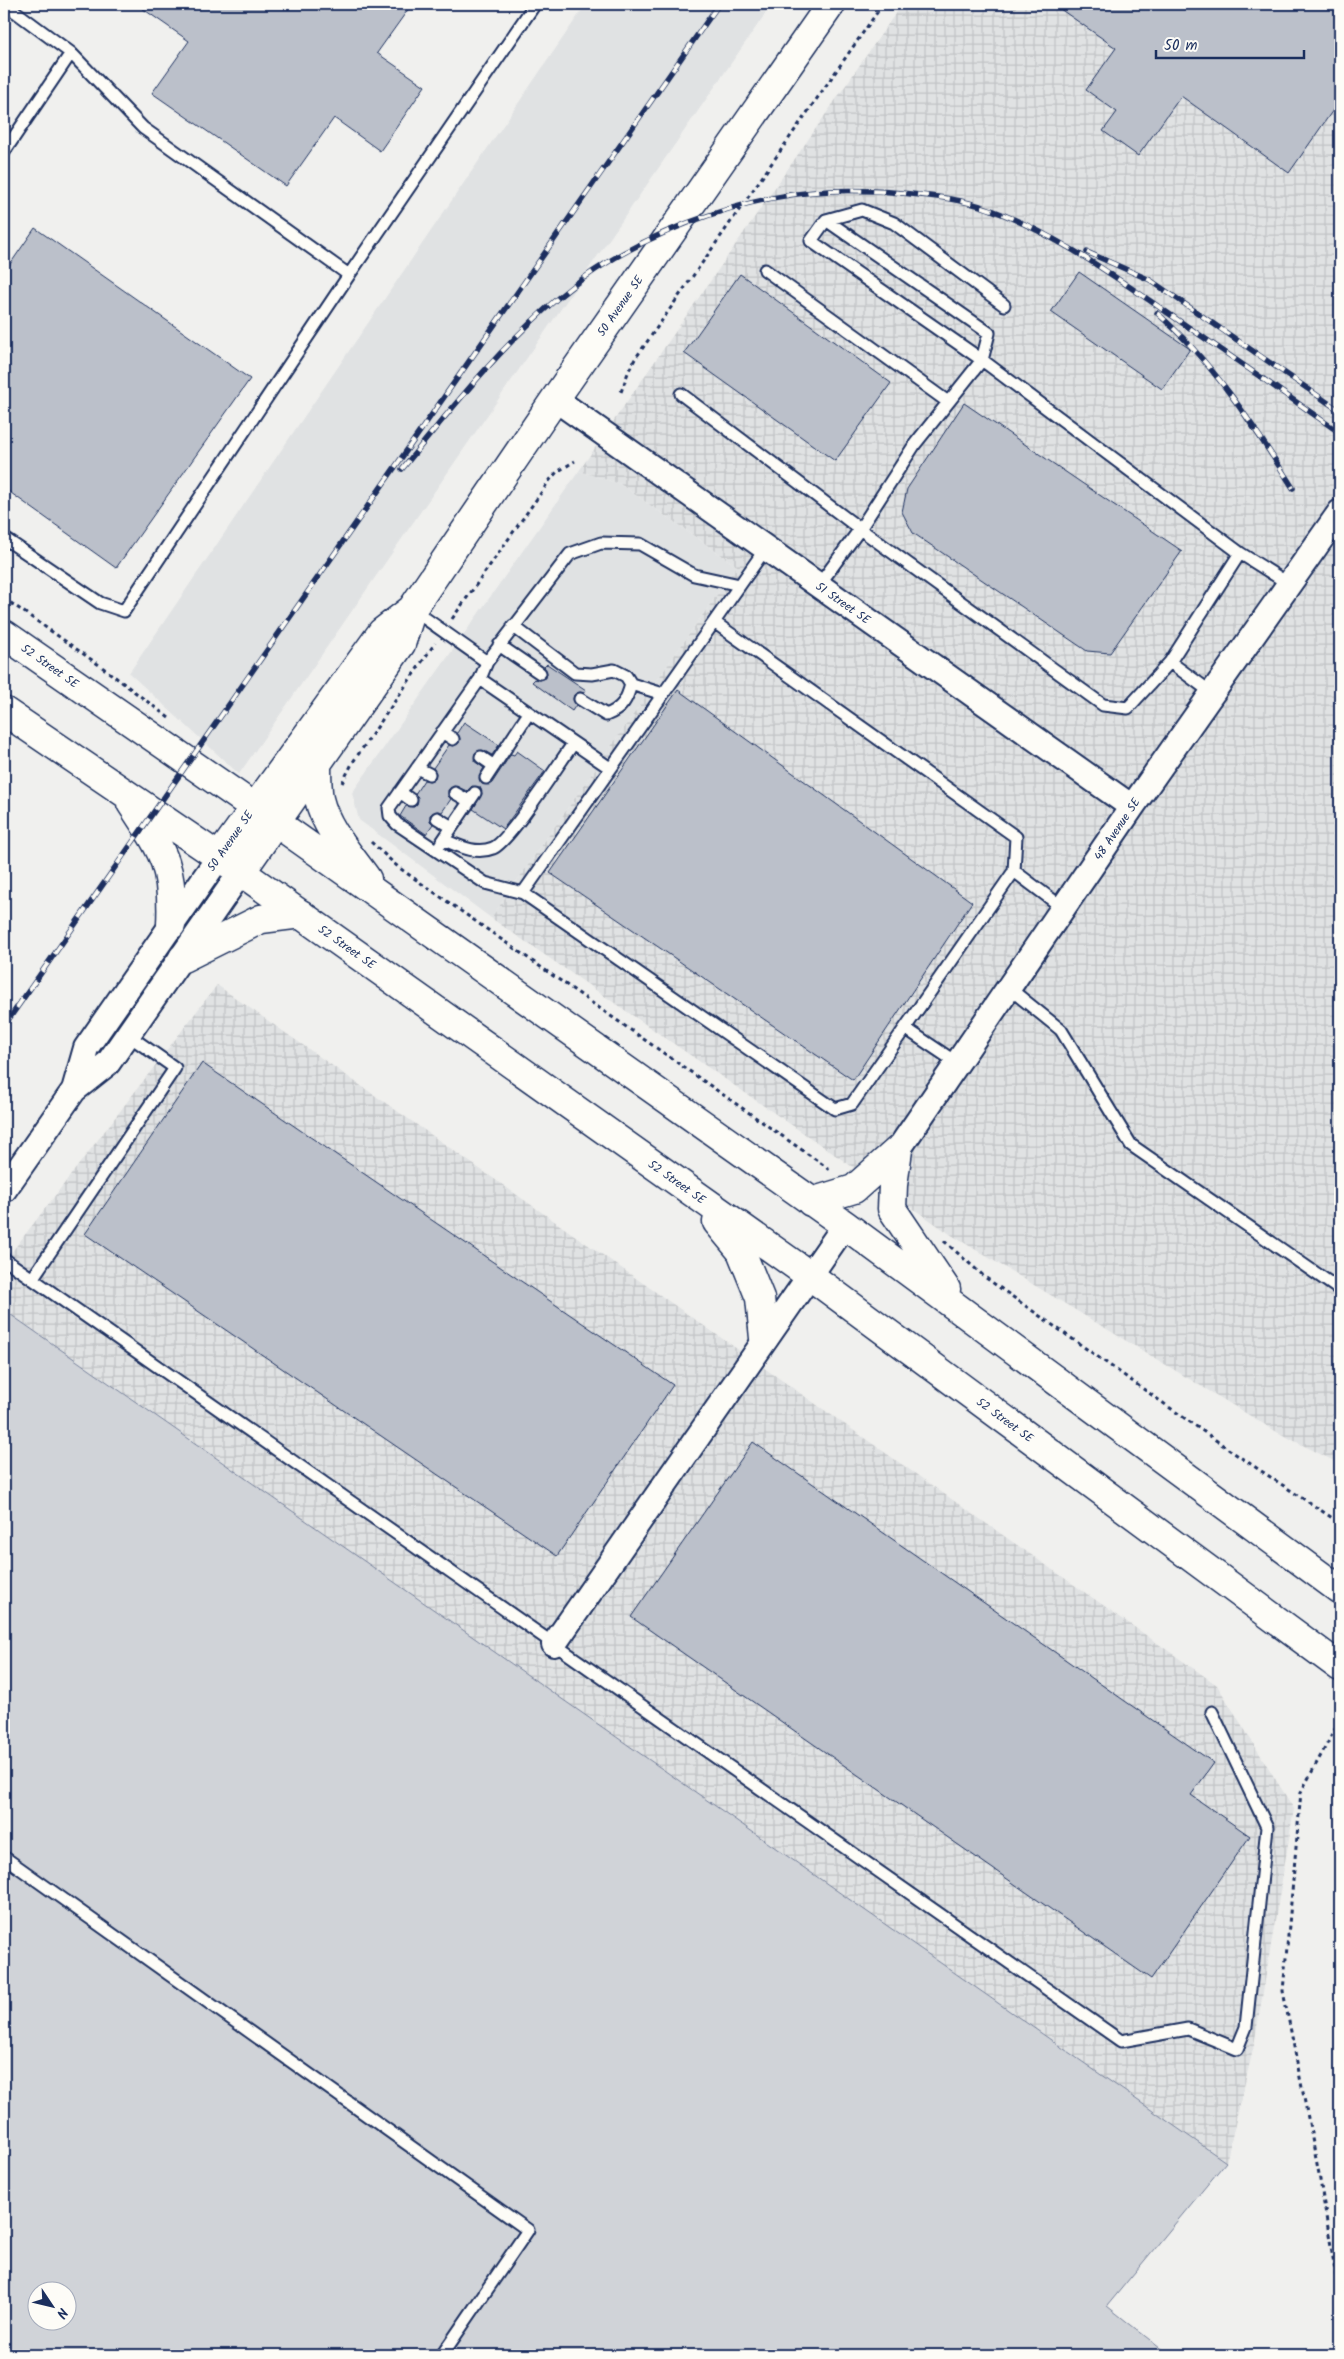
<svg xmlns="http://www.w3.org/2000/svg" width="1344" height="2359" viewBox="0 0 1344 2359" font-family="Kalam,sans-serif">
<defs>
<pattern id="industrial-grid" width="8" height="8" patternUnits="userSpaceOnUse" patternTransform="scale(1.25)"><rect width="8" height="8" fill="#e0e2e3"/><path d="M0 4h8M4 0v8" fill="none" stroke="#c0c2c5"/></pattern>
</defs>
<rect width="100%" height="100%" fill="#f0f0ee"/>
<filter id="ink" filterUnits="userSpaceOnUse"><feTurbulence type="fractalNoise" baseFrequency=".02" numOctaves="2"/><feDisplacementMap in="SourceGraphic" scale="10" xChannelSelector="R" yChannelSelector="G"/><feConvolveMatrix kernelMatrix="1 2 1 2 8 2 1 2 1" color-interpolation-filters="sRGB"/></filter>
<g filter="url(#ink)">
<path fill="#e0e2e3" d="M586 4H772L239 774 129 673Z
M579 471 620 484 737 566 491 918 359 820 352 793Z"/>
<path fill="url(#industrial-grid)" d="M902 4H1340V1464L1277 1432 953 1236 491 918 737 566 620 484 579 471Z
M217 985 1217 1685 1294 1809 1254 2045 1226 2162 4 1310V1262Z"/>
<path fill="#d0d3d8" stroke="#76819b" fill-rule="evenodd" d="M4 1310 1226 2162 1107 2306 1169 2355H4ZM38 2292H68V2322H38Z"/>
<path fill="#bbc0ca" stroke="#1b2f5e" d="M136 4H412L377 53 425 86 380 151 334 118 286 186 152 93 189 41Z
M1053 4H1340V100L1289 173 1181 96 1138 156 1103 131 1117 112 1086 90 1116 48Z
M35 228 250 379 116 568 4 488V273Z
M1079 272 1190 349 1162 389 1051 312Z
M740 274 891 383 835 461 684 353Z
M964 403 1182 551 1110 653 1087 651 913 533 902 512 907 489Z
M547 664 586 690 584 693 580 692 574 695 573 699 576 705 572 711 532 682 535 679 540 680 546 678 547 673 544 667Z
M678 690 972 902 853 1080 550 873Z
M464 722 499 745 492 755 482 750 475 753 474 761 484 768 479 777 482 784 489 785 492 783 511 754 514 755 517 751 545 771 503 829 473 809 482 794 480 787 472 786 467 791 454 786 448 790V796L451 799 442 812 437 811 430 815V821L433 824 426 834 400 816 406 806 414 807 417 804 418 797 415 794 424 780 430 781 435 778 436 773 433 768 449 745 453 746 459 743 460 739 457 733Z
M202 1063 673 1385 557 1556 85 1234Z
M753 1442 1214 1763 1191 1795 1250 1836 1151 1979 631 1617Z"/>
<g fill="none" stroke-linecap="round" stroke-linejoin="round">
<defs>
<path id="lane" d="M5 4 71 53
M4 152 71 53 143 128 349 275 535 4
M826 220 989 333 982 360 811 241Z
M826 220 862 210 894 223 1004 305
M765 270 948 402
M681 394 860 529 1103 705 1128 708 1170 662 1240 553
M4 538 100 603 124 611 349 275
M819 585 860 529 915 444 982 360 1240 553 1289 584
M412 609 487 662 480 679 610 768
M714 622 766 548
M513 626 575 673 592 674 614 670 626 676 631 684C627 700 622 709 606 715L580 699
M499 645 540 673
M487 662 570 554 601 543 640 544 694 575 740 585
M1170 662 1212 693
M480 679 389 808 390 816 397 824 485 883 523 893
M631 684 663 694
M442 732 453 739
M481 757 494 766
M417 768 429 774
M486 778 529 713
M400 792 411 800
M455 793 469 801
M437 818 452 827
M444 840C459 846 476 855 493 848 509 842 559 763 573 744
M440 845 475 793
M1009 988 1061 1030 1131 1145 1340 1290
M905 1028 852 1104 835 1109 523 893 714 622 1016 837 1014 871
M957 1063 905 1028 1014 871 1063 908
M4 1259 1121 2041 1188 2029 1237 2049 1246 2027 1267 1827 1212 1712
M32 1279 175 1068 128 1035
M4 1857 528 2230 442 2355"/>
<path id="street" d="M555 399 1132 807
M74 1090 86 1048 219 857
M898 1150 1132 807 1340 512
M4 1190 74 1090 108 1063 241 872
M554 1644 845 1225"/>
<path id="secondary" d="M4 634 254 807 845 1225 1340 1590
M4 711 241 872 809 1275 1340 1667
M317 764C317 775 317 788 319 799 326 829 350 855 367 879
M131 803C163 852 174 865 171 925
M219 857 382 632 412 609
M241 872 401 644 412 609 555 399 831 4
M183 958 261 919 301 914
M898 1150 893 1185 892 1209 946 1289
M811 1202 854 1189 898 1150
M717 1222 741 1251 760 1298 764 1338"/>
</defs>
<use href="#lane" stroke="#1b2f5e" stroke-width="15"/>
<use href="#street" stroke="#1b2f5e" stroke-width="28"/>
<use href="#secondary" stroke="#1b2f5e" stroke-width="31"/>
<path stroke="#1b2f5e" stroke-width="3" stroke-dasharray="4 4" stroke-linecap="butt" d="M621 392 629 370 635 359 883 4
M4 598 102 667 169 718
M452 619 550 480 557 472 575 461
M342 783 353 762 435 643
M371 842 398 867 832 1171
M944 1241 986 1278 1234 1453 1340 1523
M1340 1720 1301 1792 1283 1991 1319 2174 1340 2300"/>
<use href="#lane" stroke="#fdfcf7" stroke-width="11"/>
<use href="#street" stroke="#fdfcf7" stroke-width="24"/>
<use href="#secondary" stroke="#fdfcf7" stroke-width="28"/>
<defs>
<path id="rail" d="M1087 252 1150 280 1340 411
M1157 313C1213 362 1253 425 1293 488
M402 469C451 409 500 347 559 297 629 238 739 195 830 191 854 190 878 191 902 193 931 196 962 199 989 209 1052 232 1108 272 1162 309 1222 350 1281 391 1340 433
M4 1026 719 4"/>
</defs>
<use href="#rail" stroke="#1b2f5e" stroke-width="5.5"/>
<use href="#rail" stroke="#fdfcf7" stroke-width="4" stroke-dasharray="11" stroke-linecap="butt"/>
</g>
</g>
<g text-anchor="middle" stroke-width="5" stroke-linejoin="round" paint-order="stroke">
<g font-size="12" fill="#1b2f5e" stroke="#fdfcf7">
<text transform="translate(620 306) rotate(-55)" y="4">50 Avenue SE</text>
<text transform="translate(843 603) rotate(35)" y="4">51 Street SE</text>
<text transform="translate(50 666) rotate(35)" y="4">52 Street SE</text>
<text transform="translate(1117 829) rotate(-56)" y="4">48 Avenue SE</text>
<text transform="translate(230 841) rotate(-55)" y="4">50 Avenue SE</text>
<text transform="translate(347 947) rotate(35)" y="4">52 Street SE</text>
<text transform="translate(677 1182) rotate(35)" y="4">52 Street SE</text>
<text transform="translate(1005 1420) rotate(36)" y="4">52 Street SE</text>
</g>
</g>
<rect width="1344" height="2359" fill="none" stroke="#fdfcf7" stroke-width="20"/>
<rect x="10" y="10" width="1324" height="2339" fill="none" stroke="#1b2f5e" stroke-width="2" filter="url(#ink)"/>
<g transform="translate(52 2306) rotate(125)"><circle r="24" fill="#fdfcf7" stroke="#a3aaba"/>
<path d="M0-4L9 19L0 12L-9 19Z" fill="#1b2f5e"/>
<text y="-8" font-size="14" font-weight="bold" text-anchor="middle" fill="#1b2f5e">N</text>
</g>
<path d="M1156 50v8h148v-8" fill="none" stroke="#1b2f5e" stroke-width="2.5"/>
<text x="1164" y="50" font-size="15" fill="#1b2f5e" stroke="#fdfcf7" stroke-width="4" paint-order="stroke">50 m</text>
</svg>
